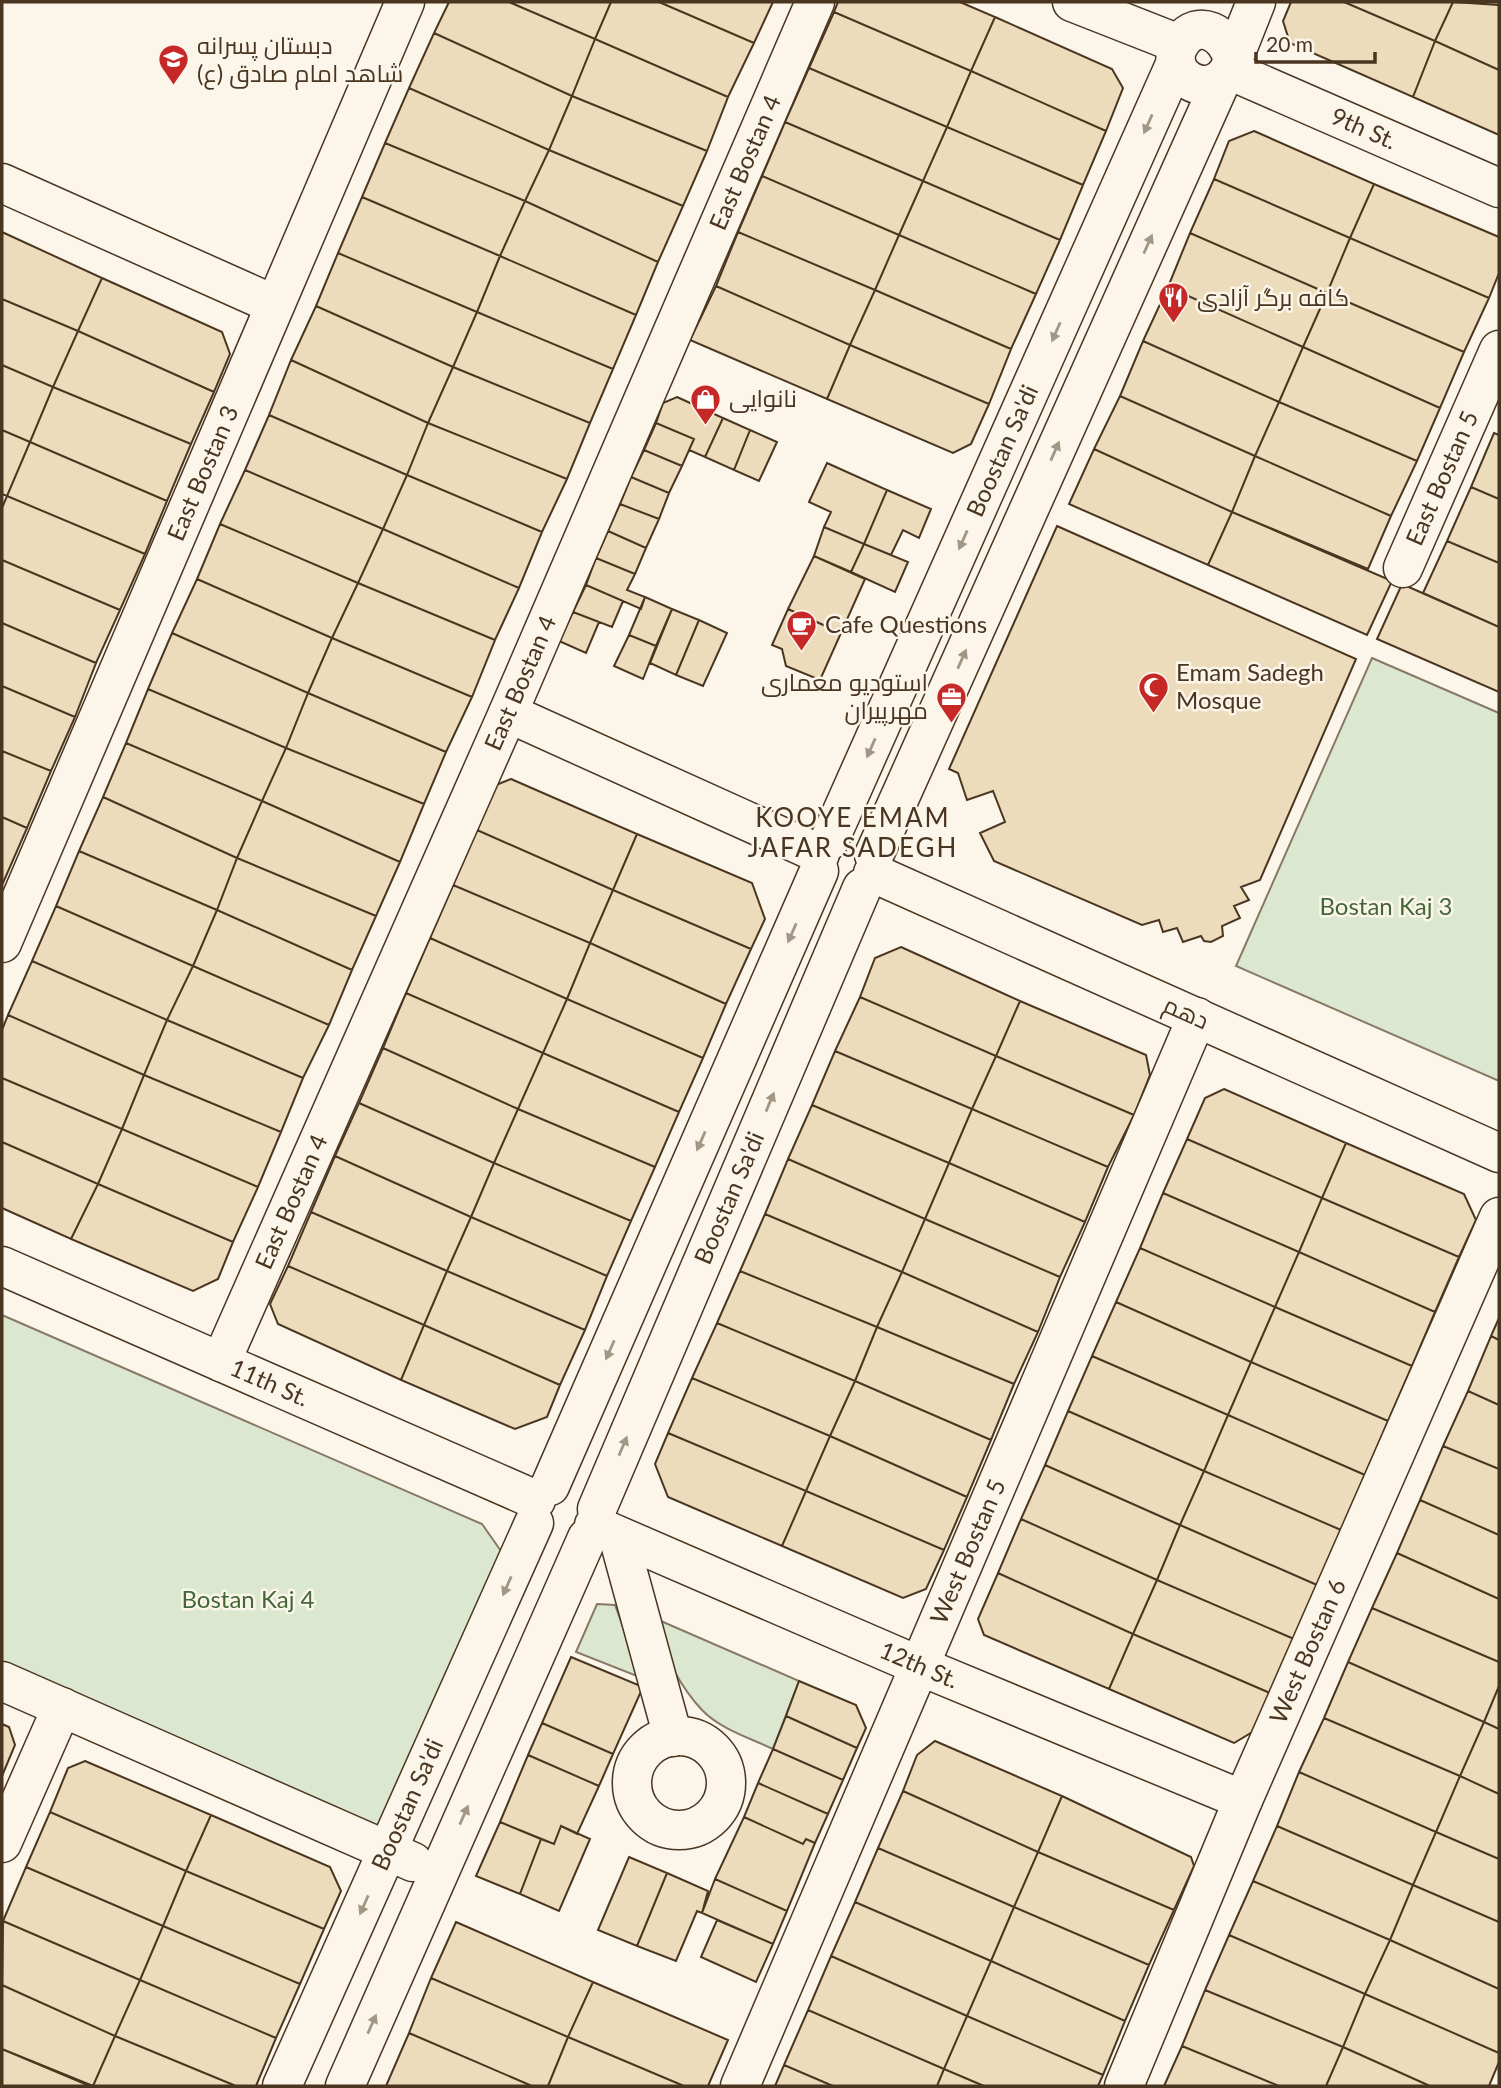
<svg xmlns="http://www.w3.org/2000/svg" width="1501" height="2088" viewBox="0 0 1501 2088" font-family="Lato,Cairo,sans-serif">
<rect width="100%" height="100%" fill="#fbf6e9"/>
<path fill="#dce7d0" stroke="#887966" stroke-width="2" d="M1372 658 1499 713V1081L1236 966Z
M2 1315 482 1524 501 1551 383 1827 353 1823 2 1670Z
M597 1604 615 1605 642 1678 576 1652Z
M647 1615 799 1681 773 1749C750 1738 720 1729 702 1710 677 1684 662 1647 647 1615Z"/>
<path fill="#ecdcbc" stroke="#4a3520" stroke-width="2" d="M449 2H509L595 39 572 96 434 33Z
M509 2H611L595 39Z
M611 2H659L754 43 728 97 595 39Z
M659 2H773L754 43Z
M838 2H960L995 17 971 71 834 12Z
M1291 2H1344L1435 41 1413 97 1290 43 1283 21Z
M1344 2H1453L1435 41Z
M1453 2 1499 5V70L1435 41Z
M834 12 971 71 947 127 809 68Z
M995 17 1112 69 1123 88 1106 131 971 71Z
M434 33 572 96 549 150 409 88Z
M595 39 728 97 707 151 572 96Z
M1435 41 1499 70V135L1413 97Z
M809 68 947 127 923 181 785 122Z
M971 71 1106 131 1083 185 947 127Z
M409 88 549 150 525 201 385 143Z
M572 96 707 151 683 206 549 150Z
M785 122 923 181 899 235 762 176Z
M947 127 1083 185 1060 240 923 181Z
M1254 131 1374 184 1350 238 1214 179 1229 141Z
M385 143 525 201 500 256 362 197Z
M549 150 683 206 658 262 525 201Z
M762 176 899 235 875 290 738 232Z
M1214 179 1350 238 1327 293 1190 233Z
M923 181 1060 240 1036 294 899 235Z
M1374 184 1499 237V273L1489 298 1350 238Z
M362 197 500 256 477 312 338 253Z
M525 201 658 262 636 315 500 256Z
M2 232 102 278 78 331 2 299Z
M738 232 875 290 850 345 716 286Z
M1190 233 1327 293 1303 347 1168 287Z
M899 235 1036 294 1011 349 875 290Z
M1350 238 1489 298 1464 352 1327 293Z
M338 253 477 312 453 367 316 306Z
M500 256 636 315 613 369 477 312Z
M102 278 222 332 230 354 214 392 78 331Z
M716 286 850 345 827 399 690 340Z
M1168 287 1303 347 1279 402 1143 341Z
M875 290 1011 349 989 404 850 345Z
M1327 293 1464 352 1440 408 1303 347Z
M2 299 78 331 53 387 2 365Z
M316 306 453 367 428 423 291 360Z
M477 312 613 369 590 423 453 367Z
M78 331 214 392 191 444 53 387Z
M1143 341 1279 402 1255 456 1120 396Z
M850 345 989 404 971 444 953 453 827 399Z
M1303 347 1440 408 1417 461 1279 402Z
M291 360 428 423 407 475 269 415Z
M2 365 53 387 30 442 2 430Z
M453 367 590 423 567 479 428 423Z
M53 387 191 444 167 501 30 442Z
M1120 396 1255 456 1232 512 1094 449Z
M677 397 723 418 705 457 689 450 694 439 656 423 663 403Z
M1279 402 1417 461 1391 516 1255 456Z
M269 415 407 475 383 529 245 470Z
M723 418 750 430 734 470 705 457Z
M428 423 567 479 542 532 407 475Z
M656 423 694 439 682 466 644 450Z
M2 430 30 442 7 496 2 494Z
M750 430 777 442 759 481 734 470Z
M1494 433 1499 435V499L1471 487Z
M30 442 167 501 145 554 7 496Z
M1094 449 1232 512 1208 565 1069 504Z
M644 450 682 466 669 493 631 477Z
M1255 456 1391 516 1368 569 1232 512Z
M827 463 887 490 864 544 824 527 831 512 809 502Z
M245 470 383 529 358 583 220 524Z
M407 475 542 532 519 588 383 529Z
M631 477 669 493 659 519 620 504Z
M1471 487 1499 499V563L1447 541Z
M887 490 931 509 919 538 903 530 891 555 864 544Z
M7 496 145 554 120 610 2 560V508Z
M620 504 659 519 646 548 608 531Z
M1232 512 1392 581 1367 635 1208 565Z
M220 524 358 583 332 638 197 579Z
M1057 526 1356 659 1260 880 1241 887 1249 900 1234 906 1240 918 1222 926 1223 936 1211 942 1204 941 1201 936 1183 942 1177 928 1163 932 1159 920 1142 925 994 861 980 833 1005 822 993 791 967 800 958 773 949 769Z
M824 527 864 544 851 572 814 556Z
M383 529 519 588 495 640 358 583Z
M608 531 646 548 635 574 596 558Z
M1447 541 1499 563V627L1423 593Z
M864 544 908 562 895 592 851 572Z
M814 556 865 579 841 633 788 609Z
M596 558 635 574 627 590 645 597 641 609 586 585Z
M2 560 120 610 96 663 2 623Z
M197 579 332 638 308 693 172 633Z
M358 583 495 640 472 697 332 638Z
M1402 584 1499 627V692L1377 639Z
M586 585 623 601 612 627 573 612Z
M645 597 672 609 656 646 629 635Z
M672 609 699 620 676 675 650 663Z
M788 609 841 633 820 680 786 666 782 649 772 645Z
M573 612 599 622 586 653 559 641Z
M699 620 727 633 703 686 676 675Z
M2 623 96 663 75 717 2 686Z
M172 633 308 693 286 748 148 689Z
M629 635 656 646 643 679 614 666Z
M332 638 472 697 446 752 308 693Z
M2 686 75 717 51 771 2 751Z
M148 689 286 748 262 801 126 743Z
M308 693 446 752 424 804 286 748Z
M126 743 262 801 237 858 103 797Z
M286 748 424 804 400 862 262 801Z
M2 751 51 771 27 828 2 817Z
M511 779 637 834 613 890 477 830 496 785Z
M103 797 237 858 217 910 79 851Z
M262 801 400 862 376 916 237 858Z
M2 817 27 828 3 883H2Z
M477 830 613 890 590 943 453 885Z
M637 834 752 883 765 919 751 949 613 890Z
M79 851 217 910 193 966 56 906Z
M237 858 376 916 352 970 217 910Z
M453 885 590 943 567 999 430 938Z
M613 890 751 949 726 1004 590 943Z
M56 906 193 966 167 1020 32 961Z
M217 910 352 970 329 1025 193 966Z
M430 938 567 999 543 1053 406 993Z
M590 943 726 1004 703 1058 567 999Z
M901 947 1020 1001 996 1056 860 997 875 958Z
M32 961 167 1020 144 1075 8 1015Z
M193 966 329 1025 303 1078 167 1020Z
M406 993 543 1053 518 1109 383 1048Z
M860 997 996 1056 972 1109 835 1051Z
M567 999 703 1058 679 1112 543 1053Z
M1020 1001 1146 1055 1150 1075 1134 1115 996 1056Z
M8 1015 144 1075 122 1129 2 1078V1030Z
M167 1020 303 1078 281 1132 144 1075Z
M383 1048 518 1109 494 1163 359 1103Z
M835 1051 972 1109 949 1163 812 1105Z
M543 1053 679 1112 655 1167 518 1109Z
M996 1056 1134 1115 1108 1167 972 1109Z
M144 1075 281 1132 258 1187 122 1129Z
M2 1078 122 1129 98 1184 2 1142Z
M1224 1089 1346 1143 1322 1198 1187 1139 1205 1098Z
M359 1103 494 1163 471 1217 335 1156Z
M812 1105 949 1163 925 1219 788 1159Z
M518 1109 655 1167 631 1221 494 1163Z
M972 1109 1108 1167 1085 1222 949 1163Z
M122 1129 258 1187 233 1242 98 1184Z
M1187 1139 1322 1198 1299 1252 1163 1193Z
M2 1142 98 1184 71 1239 2 1208Z
M1346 1143 1464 1194 1476 1220 1459 1257 1322 1198Z
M335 1156 471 1217 447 1271 311 1212Z
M788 1159 925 1219 902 1272 765 1214Z
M494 1163 631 1221 607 1276 471 1217Z
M949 1163 1085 1222 1060 1277 925 1219Z
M98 1184 233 1242 218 1279 193 1291 71 1239Z
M1163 1193 1299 1252 1275 1307 1140 1248Z
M1322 1198 1459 1257 1435 1312 1299 1252Z
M311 1212 447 1271 424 1325 288 1266Z
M765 1214 902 1272 877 1327 740 1271Z
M471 1217 607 1276 585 1330 447 1271Z
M925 1219 1060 1277 1038 1332 902 1272Z
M1140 1248 1275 1307 1251 1362 1116 1302Z
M1299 1252 1435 1312 1412 1366 1275 1307Z
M288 1266 424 1325 401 1380 278 1324 270 1304Z
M447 1271 585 1330 560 1385 424 1325Z
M740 1271 877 1327 855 1381 717 1323Z
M902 1272 1038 1332 1014 1384 877 1327Z
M1116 1302 1251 1362 1228 1415 1092 1356Z
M1275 1307 1412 1366 1388 1421 1251 1362Z
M1499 1318V1340L1491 1336Z
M717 1323 855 1381 830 1436 692 1378Z
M424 1325 560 1385 547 1417 515 1429 401 1380Z
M877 1327 1014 1384 991 1440 855 1381Z
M1491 1336 1499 1340V1405L1468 1391Z
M1092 1356 1228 1415 1204 1471 1068 1411Z
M1251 1362 1388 1421 1365 1475 1228 1415Z
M692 1378 830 1436 806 1491 668 1433Z
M855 1381 991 1440 967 1497 830 1436Z
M1468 1391 1499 1405V1469L1443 1446Z
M1068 1411 1204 1471 1180 1525 1045 1465Z
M1228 1415 1365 1475 1341 1530 1204 1471Z
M668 1433 806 1491 782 1546 668 1497 655 1464Z
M830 1436 967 1497 944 1550 806 1491Z
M1443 1446 1499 1469V1535L1420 1500Z
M1045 1465 1180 1525 1157 1580 1021 1519Z
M1204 1471 1341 1530 1317 1585 1180 1525Z
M806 1491 944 1550 926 1589 903 1598 782 1546Z
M1420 1500 1499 1535V1599L1397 1553Z
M1021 1519 1157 1580 1133 1634 998 1573Z
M1180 1525 1317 1585 1294 1639 1157 1580Z
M1397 1553 1499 1599V1662L1372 1608Z
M998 1573 1133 1634 1109 1689 984 1635 978 1619Z
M1157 1580 1294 1639 1270 1693 1133 1634Z
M1372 1608 1499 1662V1686L1484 1722 1348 1662Z
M1133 1634 1270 1693 1254 1731 1234 1743 1109 1689Z
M571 1657 643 1687 613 1754 542 1723Z
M1348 1662 1484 1722 1460 1776 1324 1718Z
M799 1681 856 1705 866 1728 857 1748 786 1716Z
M1499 1686V1729L1484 1722Z
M786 1716 857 1748 843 1780 773 1749Z
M1324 1718 1460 1776 1436 1832 1299 1772Z
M1484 1722 1499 1729V1794L1460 1776Z
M542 1723 613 1754 599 1786 528 1755Z
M2 1724 9 1727 15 1745 2 1776Z
M935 1741 1062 1796 1038 1852 903 1791 917 1755Z
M773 1749 843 1780 828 1814 758 1783Z
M528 1755 599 1786 577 1834 561 1826 554 1844 500 1822Z
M85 1761 211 1815 186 1871 50 1812 68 1768Z
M1299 1772 1436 1832 1413 1885 1277 1826Z
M1460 1776 1499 1794V1859L1436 1832Z
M758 1783 828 1814 815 1843 806 1839 803 1844 744 1817Z
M903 1791 1038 1852 1014 1907 878 1848Z
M1062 1796 1191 1857 1194 1866 1174 1910 1038 1852Z
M50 1812 186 1871 163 1926 26 1867Z
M211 1815 330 1867 341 1891 324 1929 186 1871Z
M744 1817 803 1844 806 1839 815 1843 787 1911 715 1879Z
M500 1822 541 1839 520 1894 476 1876Z
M561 1826 590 1839 559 1911 520 1894 541 1839 554 1844Z
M1277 1826 1413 1885 1390 1940 1253 1881Z
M1436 1832 1499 1859V1922L1413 1885Z
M878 1848 1014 1907 991 1961 855 1902Z
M1038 1852 1174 1910 1149 1965 1014 1907Z
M629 1857 667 1873 637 1946 598 1930Z
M26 1867 163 1926 140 1980 3 1921Z
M186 1871 324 1929 300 1984 163 1926Z
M667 1873 708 1891 702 1913 697 1911 676 1961 637 1946Z
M715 1879 787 1911 773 1944 702 1913Z
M1253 1881 1390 1940 1365 1994 1229 1935Z
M1413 1885 1499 1922V1989L1390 1940Z
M855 1902 991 1961 967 2016 831 1956Z
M1014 1907 1149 1965 1125 2021 991 1961Z
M717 1920 773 1944 756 1982 701 1957Z
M3 1921 140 1980 115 2036 2 1985Z
M456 1922 593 1982 568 2037 431 1978Z
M163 1926 300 1984 276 2038 140 1980Z
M1229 1935 1365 1994 1343 2047 1205 1990Z
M1390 1940 1499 1989V2053L1365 1994Z
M831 1956 967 2016 944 2069 808 2010Z
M991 1961 1125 2021 1103 2075 967 2016Z
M431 1978 568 2037 548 2086H532L409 2033Z
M140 1980 276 2038 256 2086H236L115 2036Z
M593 1982 728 2040 708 2086H684L568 2037Z
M2 1985 115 2036 93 2086 2 2049Z
M1205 1990 1343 2047 1326 2086H1279L1182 2046Z
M1365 1994 1499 2053V2062L1489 2086H1430L1343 2047Z
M808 2010 944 2069 937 2086H833L784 2065Z
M967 2016 1103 2075 1098 2086H984L944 2069Z
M409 2033 532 2086H386Z
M115 2036 236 2086H93Z
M568 2037 684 2086H548Z
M1182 2046 1279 2086H1164Z
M1343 2047 1430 2086H1326Z
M2 2049 90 2086H2Z
M784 2065 833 2086H775Z
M944 2069 984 2086H937Z"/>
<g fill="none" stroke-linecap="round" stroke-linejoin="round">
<defs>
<g id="minor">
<path d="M1072 2 1179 44"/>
<path d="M1232 58C1227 34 1198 17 1181 42 1159 74 1209 104 1229 70L1256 2"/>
<path id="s1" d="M1229 70 1499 188"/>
<path d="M2 183 275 305"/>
<path id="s2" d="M1403 568 1499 350"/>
<path d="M508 713 820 854"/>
<path id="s3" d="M829 841 1176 62"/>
<path d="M874 855 1222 79"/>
<path d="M873 873 1499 1153"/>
<path id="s4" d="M2 943 405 2"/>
<path id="s5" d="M2 1266 536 1500"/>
<path id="s6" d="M221 1362 508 713 815 2"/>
<path d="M550 1486 819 871"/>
<path id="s7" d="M597 1509 862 888"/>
<path id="s8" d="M594 1525 922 1667 1243 1800"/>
<path d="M618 1536 673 1737"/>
<path d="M2 1681 413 1862"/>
<circle cx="679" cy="1783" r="47"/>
<path d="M2 1843 62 1707"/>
<path id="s9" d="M282 2086 534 1523"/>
<path d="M345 2086 587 1538"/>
<path id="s10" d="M740 2086 1197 1017"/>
<path id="s11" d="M1124 2086 1243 1800 1499 1217"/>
</g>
</defs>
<use href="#minor" stroke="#4a3520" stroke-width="41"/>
<use href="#minor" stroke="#fbf6e9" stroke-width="38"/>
</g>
<defs><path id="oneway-solid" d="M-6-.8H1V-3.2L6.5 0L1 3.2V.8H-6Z" transform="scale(1.75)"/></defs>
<g fill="#a29684">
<use href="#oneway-solid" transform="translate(1148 124) rotate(114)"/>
<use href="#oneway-solid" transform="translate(1148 244) rotate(-66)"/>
<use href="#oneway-solid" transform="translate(1056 332) rotate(114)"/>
<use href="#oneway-solid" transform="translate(1055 451) rotate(-66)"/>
<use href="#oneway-solid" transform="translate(963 540) rotate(114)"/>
<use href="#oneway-solid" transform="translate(962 659) rotate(-66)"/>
<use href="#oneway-solid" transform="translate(871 748) rotate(114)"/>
<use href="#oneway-solid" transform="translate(792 933) rotate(114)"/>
<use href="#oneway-solid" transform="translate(770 1102) rotate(-67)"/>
<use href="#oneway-solid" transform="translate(701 1141) rotate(114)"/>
<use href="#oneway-solid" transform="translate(610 1350) rotate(114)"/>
<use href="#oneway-solid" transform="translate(623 1446) rotate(-67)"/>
<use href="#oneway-solid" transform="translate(507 1586) rotate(114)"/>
<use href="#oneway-solid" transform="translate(464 1815) rotate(-66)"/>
<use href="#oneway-solid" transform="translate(364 1905) rotate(114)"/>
<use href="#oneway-solid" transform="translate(372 2024) rotate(-66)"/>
</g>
<defs>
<symbol id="school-pin" viewBox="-11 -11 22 30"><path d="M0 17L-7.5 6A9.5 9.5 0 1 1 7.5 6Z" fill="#c62828" stroke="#fbf6e9"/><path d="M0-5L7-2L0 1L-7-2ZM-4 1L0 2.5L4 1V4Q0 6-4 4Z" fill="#fff"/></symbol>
<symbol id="restaurant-pin" viewBox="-11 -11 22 30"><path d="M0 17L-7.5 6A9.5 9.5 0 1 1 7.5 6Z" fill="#c62828" stroke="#fbf6e9"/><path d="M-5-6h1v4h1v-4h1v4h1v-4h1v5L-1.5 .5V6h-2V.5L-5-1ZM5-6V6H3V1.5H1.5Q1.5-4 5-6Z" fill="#fff"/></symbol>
<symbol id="shop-pin" viewBox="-11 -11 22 30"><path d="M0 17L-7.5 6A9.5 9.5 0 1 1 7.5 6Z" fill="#c62828" stroke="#fbf6e9"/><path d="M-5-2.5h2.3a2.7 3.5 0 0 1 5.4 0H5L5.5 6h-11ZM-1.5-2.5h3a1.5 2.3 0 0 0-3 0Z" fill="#fff"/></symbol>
<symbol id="cafe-pin" viewBox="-11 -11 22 30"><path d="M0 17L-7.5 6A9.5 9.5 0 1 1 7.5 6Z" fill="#c62828" stroke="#fbf6e9"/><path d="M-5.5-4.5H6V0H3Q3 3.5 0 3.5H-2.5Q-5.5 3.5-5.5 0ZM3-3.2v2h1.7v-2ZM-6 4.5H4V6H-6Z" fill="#fff"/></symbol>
<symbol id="mosque-pin" viewBox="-11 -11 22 30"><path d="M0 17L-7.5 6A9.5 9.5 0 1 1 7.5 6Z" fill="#c62828" stroke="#fbf6e9"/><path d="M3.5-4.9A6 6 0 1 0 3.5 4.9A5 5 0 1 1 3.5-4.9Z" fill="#fff"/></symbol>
<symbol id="office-pin" viewBox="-11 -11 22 30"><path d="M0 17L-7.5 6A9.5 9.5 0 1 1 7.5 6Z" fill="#c62828" stroke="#fbf6e9"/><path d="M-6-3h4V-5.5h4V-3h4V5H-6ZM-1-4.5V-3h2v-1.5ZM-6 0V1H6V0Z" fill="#fff"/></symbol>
</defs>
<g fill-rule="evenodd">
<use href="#school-pin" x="156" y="42" width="35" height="47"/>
<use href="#restaurant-pin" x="1156" y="280" width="35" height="47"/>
<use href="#shop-pin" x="688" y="382" width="35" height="47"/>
<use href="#cafe-pin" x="784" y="608" width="35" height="47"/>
<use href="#mosque-pin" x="1136" y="670" width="35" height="47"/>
<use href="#office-pin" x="934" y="680" width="35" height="47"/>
</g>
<g text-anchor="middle" stroke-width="5" stroke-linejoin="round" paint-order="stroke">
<g font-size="24" fill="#4a3520" stroke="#fbf6e9" text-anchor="start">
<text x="197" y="54">دبستان پسرانه<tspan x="197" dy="28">شاهد امام صادق (ع)</tspan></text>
<text x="1197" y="306">کافه برگر آزادی</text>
<text x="729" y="407">نانوایی</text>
<text x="825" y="633">Cafe Questions</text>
<text x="1176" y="681">Emam Sadegh<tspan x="1176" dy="28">Mosque</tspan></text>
<text x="928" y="691" text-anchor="end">استودیو معماری<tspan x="928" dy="28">مهرپیران</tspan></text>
</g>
<g font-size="24" fill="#4a3520" stroke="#fbf6e9">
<text dy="8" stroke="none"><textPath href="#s1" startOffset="147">9th St.</textPath></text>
<text dy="8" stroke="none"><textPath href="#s6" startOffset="1309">East Bostan 4</textPath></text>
<text dy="8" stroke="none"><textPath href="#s3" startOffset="427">Boostan Sa'di</textPath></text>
<text dy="8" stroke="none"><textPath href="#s4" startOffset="511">East Bostan 3</textPath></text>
<text dy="8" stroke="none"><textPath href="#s2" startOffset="98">East Bostan 5</textPath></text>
<text dy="8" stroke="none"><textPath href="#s6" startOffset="742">East Bostan 4</textPath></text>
<text transform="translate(1186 1013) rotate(24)" y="8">دهم</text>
<text dy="8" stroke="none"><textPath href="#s7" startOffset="338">Boostan Sa'di</textPath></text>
<text dy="8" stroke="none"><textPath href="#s6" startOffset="175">East Bostan 4</textPath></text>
<text dy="8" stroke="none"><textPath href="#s5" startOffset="292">11th St.</textPath></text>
<text dy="8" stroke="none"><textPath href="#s10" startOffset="581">West Bostan 5</textPath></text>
<text dy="8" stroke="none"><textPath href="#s11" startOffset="472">West Bostan 6</textPath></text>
<text dy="8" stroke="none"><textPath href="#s8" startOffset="354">12th St.</textPath></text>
<text dy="8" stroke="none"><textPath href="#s9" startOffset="308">Boostan Sa'di</textPath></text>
</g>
<g font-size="24" fill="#436837" stroke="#fbf6e9">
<text x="1386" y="915">Bostan Kaj 3</text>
<text x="248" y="1608">Bostan Kaj 4</text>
</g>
<g font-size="26" letter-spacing="2" fill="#4a3520" stroke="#fbf6e9">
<text x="853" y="827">KOOYE EMAM<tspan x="853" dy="30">JAFAR SADEGH</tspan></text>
</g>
</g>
<rect width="1501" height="2088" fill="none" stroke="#4a3520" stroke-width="7"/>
<path d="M1256 52v10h119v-10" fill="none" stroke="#4a3520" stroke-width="3.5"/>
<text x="1266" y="52" font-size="21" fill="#4a3520" stroke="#fbf6e9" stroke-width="5" paint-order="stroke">20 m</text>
</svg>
